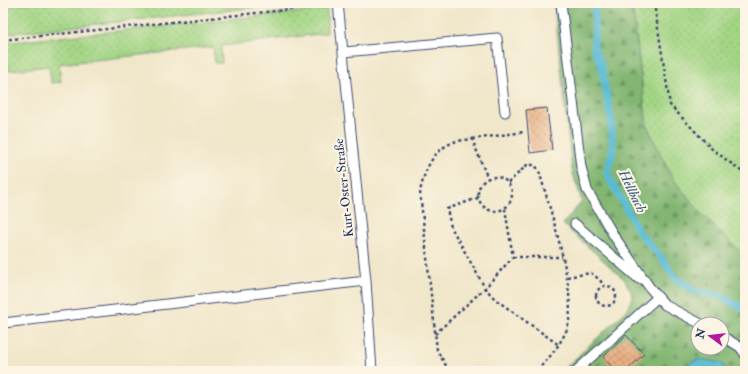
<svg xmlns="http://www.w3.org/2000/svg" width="748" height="374" viewBox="0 0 748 374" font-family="'IM FELL Double Pica',serif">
<defs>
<pattern id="grass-dots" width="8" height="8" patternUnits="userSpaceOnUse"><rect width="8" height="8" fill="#a3d584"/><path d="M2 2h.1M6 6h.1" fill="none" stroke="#8cb774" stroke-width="1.8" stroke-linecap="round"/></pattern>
<pattern id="forest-firs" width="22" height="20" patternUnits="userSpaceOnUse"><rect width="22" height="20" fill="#82b672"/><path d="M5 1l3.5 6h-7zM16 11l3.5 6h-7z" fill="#6a9461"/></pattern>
<pattern id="water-ripples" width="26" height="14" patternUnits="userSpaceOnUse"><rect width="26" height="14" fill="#58bbd6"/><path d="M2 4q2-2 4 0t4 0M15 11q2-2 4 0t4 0" fill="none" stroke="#4898b1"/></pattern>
<pattern id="building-cross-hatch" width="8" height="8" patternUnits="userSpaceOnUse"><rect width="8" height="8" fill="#eaaf81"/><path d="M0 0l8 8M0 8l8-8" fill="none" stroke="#bd8f6d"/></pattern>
</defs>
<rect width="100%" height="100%" fill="#fcf5e5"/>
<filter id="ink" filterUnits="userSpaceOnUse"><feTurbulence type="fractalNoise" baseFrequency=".025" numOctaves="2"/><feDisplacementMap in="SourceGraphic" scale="8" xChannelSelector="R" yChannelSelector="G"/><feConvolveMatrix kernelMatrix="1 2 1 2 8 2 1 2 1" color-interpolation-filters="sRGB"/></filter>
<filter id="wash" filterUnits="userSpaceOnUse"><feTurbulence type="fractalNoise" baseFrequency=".012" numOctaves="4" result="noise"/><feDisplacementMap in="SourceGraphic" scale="16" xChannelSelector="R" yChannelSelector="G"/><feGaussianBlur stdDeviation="0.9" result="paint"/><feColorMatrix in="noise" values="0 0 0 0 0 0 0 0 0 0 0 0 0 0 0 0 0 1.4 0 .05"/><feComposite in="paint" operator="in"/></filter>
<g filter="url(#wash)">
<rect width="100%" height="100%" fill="#f0e6c9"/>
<path fill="url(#grass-dots)" stroke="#5f8271" d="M35 3H296L3 34V6Z
M632 3H745V256L701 213 672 178 647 126Z
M327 9V33L221 46 222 63H215L213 47 59 64 61 82 51 83 49 66 3 71V43Z"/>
<path fill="url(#forest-firs)" stroke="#4e7268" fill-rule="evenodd" d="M554 3H632L647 126 672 178 701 213 745 256V371H562L622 315 629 307 632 294 625 280 563 224 582 201 572 171ZM698 324H722V348H698Z"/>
<path fill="url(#water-ripples)" stroke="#3a759a" d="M697 359 722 363 726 371H678Z"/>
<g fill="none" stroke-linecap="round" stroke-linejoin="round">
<path stroke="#58bbd6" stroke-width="7" d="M594 3 595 17 594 49 601 64 611 119 613 149 607 174 639 232 661 257 675 278 695 291 719 296 745 309"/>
</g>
<g id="blocks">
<path fill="url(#building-cross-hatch)" d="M547 108 552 150 530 153 526 110Z
M626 335 644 354 626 371H616L603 357Z"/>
</g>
</g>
<g filter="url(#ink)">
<use href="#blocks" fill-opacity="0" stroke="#3b4a6e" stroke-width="1"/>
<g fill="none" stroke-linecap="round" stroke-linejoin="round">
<defs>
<path id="service" d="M338 3 366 281 372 371
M561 3 581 167 587 190 614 236 650 288 665 305 701 324
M344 52 497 38 505 112
M575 224 639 279
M3 323 366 281
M722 336 740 347 745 354
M576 371 658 297"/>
</defs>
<use href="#service" stroke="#3b4a6e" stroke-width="11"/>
<path stroke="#3b4a6e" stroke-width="2.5" stroke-dasharray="3 3" stroke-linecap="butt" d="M654 3 670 105 712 149 745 174
M3 40 322 6
M472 139 524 132
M478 194a17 17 0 1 1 34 0a17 17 0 1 1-34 0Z
M508 183 527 165H535L539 171C549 206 579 296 567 329 561 344 548 360 536 371
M478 198 447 209 451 227 485 288 495 299 559 345
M513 257H562
M567 277 591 273 600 280 604 286
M596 296a10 10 0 1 1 20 0a10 10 0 1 1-20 0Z
M435 334 485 288 513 257 505 209
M449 371 437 350 420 192C424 172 432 150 454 142 459 140 467 140 472 139L488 179"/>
<use href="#service" stroke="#fff" stroke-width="9"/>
</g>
</g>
<g text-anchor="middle" stroke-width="4" stroke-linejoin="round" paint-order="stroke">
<g font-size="13" fill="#1b2f5e" stroke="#fcf5e5">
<text transform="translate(343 188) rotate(-96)" y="5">Kurt-Oster-Straße</text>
</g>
<g font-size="14" font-style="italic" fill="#2d5982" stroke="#fcf5e5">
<text transform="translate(633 191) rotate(64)" y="5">Hellbach</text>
</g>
</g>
<rect width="748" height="374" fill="none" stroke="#fcf5e5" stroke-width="16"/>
<g transform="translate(710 336) rotate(285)"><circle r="19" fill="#fcf5e5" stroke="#a2a6af"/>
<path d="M0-3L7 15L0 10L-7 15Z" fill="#b5179e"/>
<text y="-6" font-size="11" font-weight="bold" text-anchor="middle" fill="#1b2f5e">N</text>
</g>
</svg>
